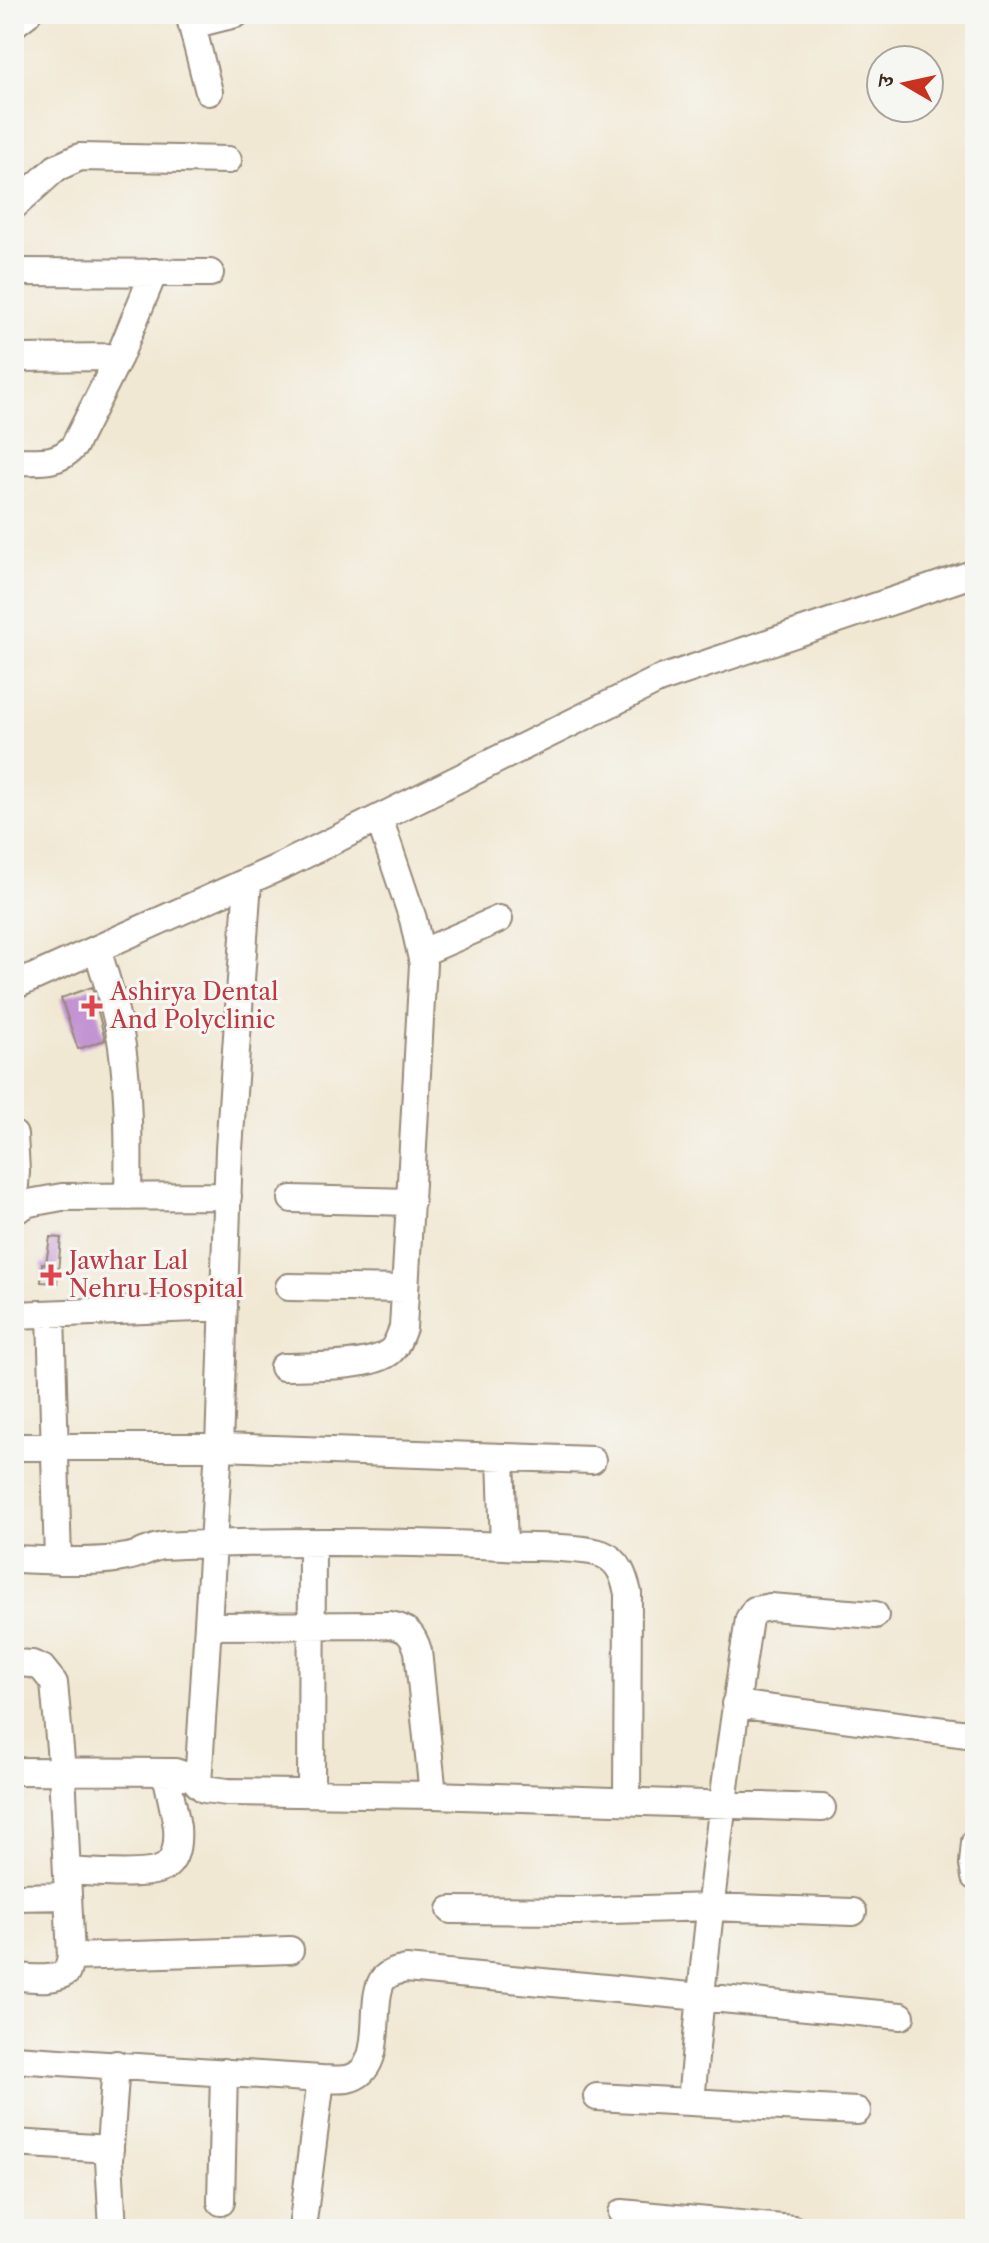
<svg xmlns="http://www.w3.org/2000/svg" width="989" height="2243" viewBox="0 0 989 2243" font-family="'Libre Caslon Text','Noto Serif Devanagari',serif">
<rect width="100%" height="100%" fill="#f6f6f2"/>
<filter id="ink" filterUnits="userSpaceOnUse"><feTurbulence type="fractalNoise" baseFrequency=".0125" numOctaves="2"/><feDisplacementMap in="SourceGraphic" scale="16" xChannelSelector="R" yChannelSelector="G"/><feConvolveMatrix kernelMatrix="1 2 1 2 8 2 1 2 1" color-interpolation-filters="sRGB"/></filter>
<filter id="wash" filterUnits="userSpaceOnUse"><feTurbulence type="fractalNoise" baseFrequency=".006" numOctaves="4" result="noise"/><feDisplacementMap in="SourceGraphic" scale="32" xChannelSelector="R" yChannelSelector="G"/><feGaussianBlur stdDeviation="1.8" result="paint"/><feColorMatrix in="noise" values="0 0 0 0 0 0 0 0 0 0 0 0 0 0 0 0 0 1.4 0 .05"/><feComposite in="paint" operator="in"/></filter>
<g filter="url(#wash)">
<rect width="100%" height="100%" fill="#f1e8d3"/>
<g id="blocks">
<path fill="#c393d3" d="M92 987 105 1040 78 1049 61 998Z
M50 1237 61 1238 57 1283 41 1282 42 1263 46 1264Z"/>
</g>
</g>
<g filter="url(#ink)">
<use href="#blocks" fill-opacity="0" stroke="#968978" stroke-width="2"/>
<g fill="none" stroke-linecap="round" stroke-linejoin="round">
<defs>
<path id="minor" d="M189 14 209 92
M14 24 27 14
M192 25 236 14
M14 206 56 168 80 157 228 160
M14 272 210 273
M14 358 119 357
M14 461C36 461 58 465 74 446L119 357 154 272
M97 949C107 981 117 1013 122 1046 129 1096 129 1146 128 1196
M421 953 499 919
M14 986 286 864 658 680 975 573
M14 1135 16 1172 14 1197
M292 1199 411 1202
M14 1211 29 1203 62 1197 228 1196
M289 1287 405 1289
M51 1314 58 1561
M14 1315 224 1307
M283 1367C309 1366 373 1368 391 1351 397 1346 400 1335 403 1328L423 964 413 919 379 818
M14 1447H219L592 1460
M501 1457 504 1546
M14 1559C47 1560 95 1564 127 1557 140 1555 149 1548 163 1546 277 1540 391 1541 505 1546 530 1548 581 1546 602 1554 620 1561 624 1577 628 1593L627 1800
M208 1626 390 1625C407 1628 413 1634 418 1651L433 1795
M14 1663 32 1664 42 1668 54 1683 62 1771 71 1957 67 1972C52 1982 31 1977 14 1977
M735 1704 975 1735
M14 1771 175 1772 192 1778 204 1789 227 1792 433 1795 822 1808
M198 1784 219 1447 229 1149 248 881
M311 1792 312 1542
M975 1842 973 1864 975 1877
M67 1871C89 1872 148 1878 165 1867 177 1859 178 1840 177 1827 174 1808 169 1790 166 1772
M14 1897 68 1896
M451 1910 579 1911 710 1907 853 1912
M71 1957 290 1950
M14 2059 321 2079C329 2079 339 2080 347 2079 390 2070 366 1999 384 1978 390 1972 398 1971 406 1969L901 2016
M597 2097 857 2111
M691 2102C705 1941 724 1779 749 1619L755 1610 770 1607 875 1615
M14 2143 110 2149
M221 2202 224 2072
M622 2213 793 2229
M113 2229 109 2160 116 2064
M302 2229 321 2079"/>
</defs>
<use href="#minor" stroke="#968978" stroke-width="30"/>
<use href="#minor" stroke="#fff" stroke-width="26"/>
</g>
</g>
<g fill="#e0444e" stroke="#f6f6f2" stroke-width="3">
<path d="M88 994h8v8h8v8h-8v8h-8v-8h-8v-8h8z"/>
<path d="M47 1263h8v8h8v8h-8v8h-8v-8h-8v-8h8z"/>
</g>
<g text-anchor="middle" stroke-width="6" stroke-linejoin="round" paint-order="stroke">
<g font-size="24" fill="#be3a42" stroke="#f6f6f2" text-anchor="start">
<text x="110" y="1000">Ashirya Dental<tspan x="110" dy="28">And Polyclinic</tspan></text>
<text x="69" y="1269">Jawhar Lal<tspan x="69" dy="28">Nehru Hospital</tspan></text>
</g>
</g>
<rect width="989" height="2243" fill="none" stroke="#f6f6f2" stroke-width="48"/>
<g transform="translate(905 84) rotate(279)"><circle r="38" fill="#f6f6f2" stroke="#aba49d" stroke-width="2"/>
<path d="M0-6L14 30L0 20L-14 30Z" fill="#c8321e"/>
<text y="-12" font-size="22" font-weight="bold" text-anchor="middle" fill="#3b2a1e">उ</text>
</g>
</svg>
